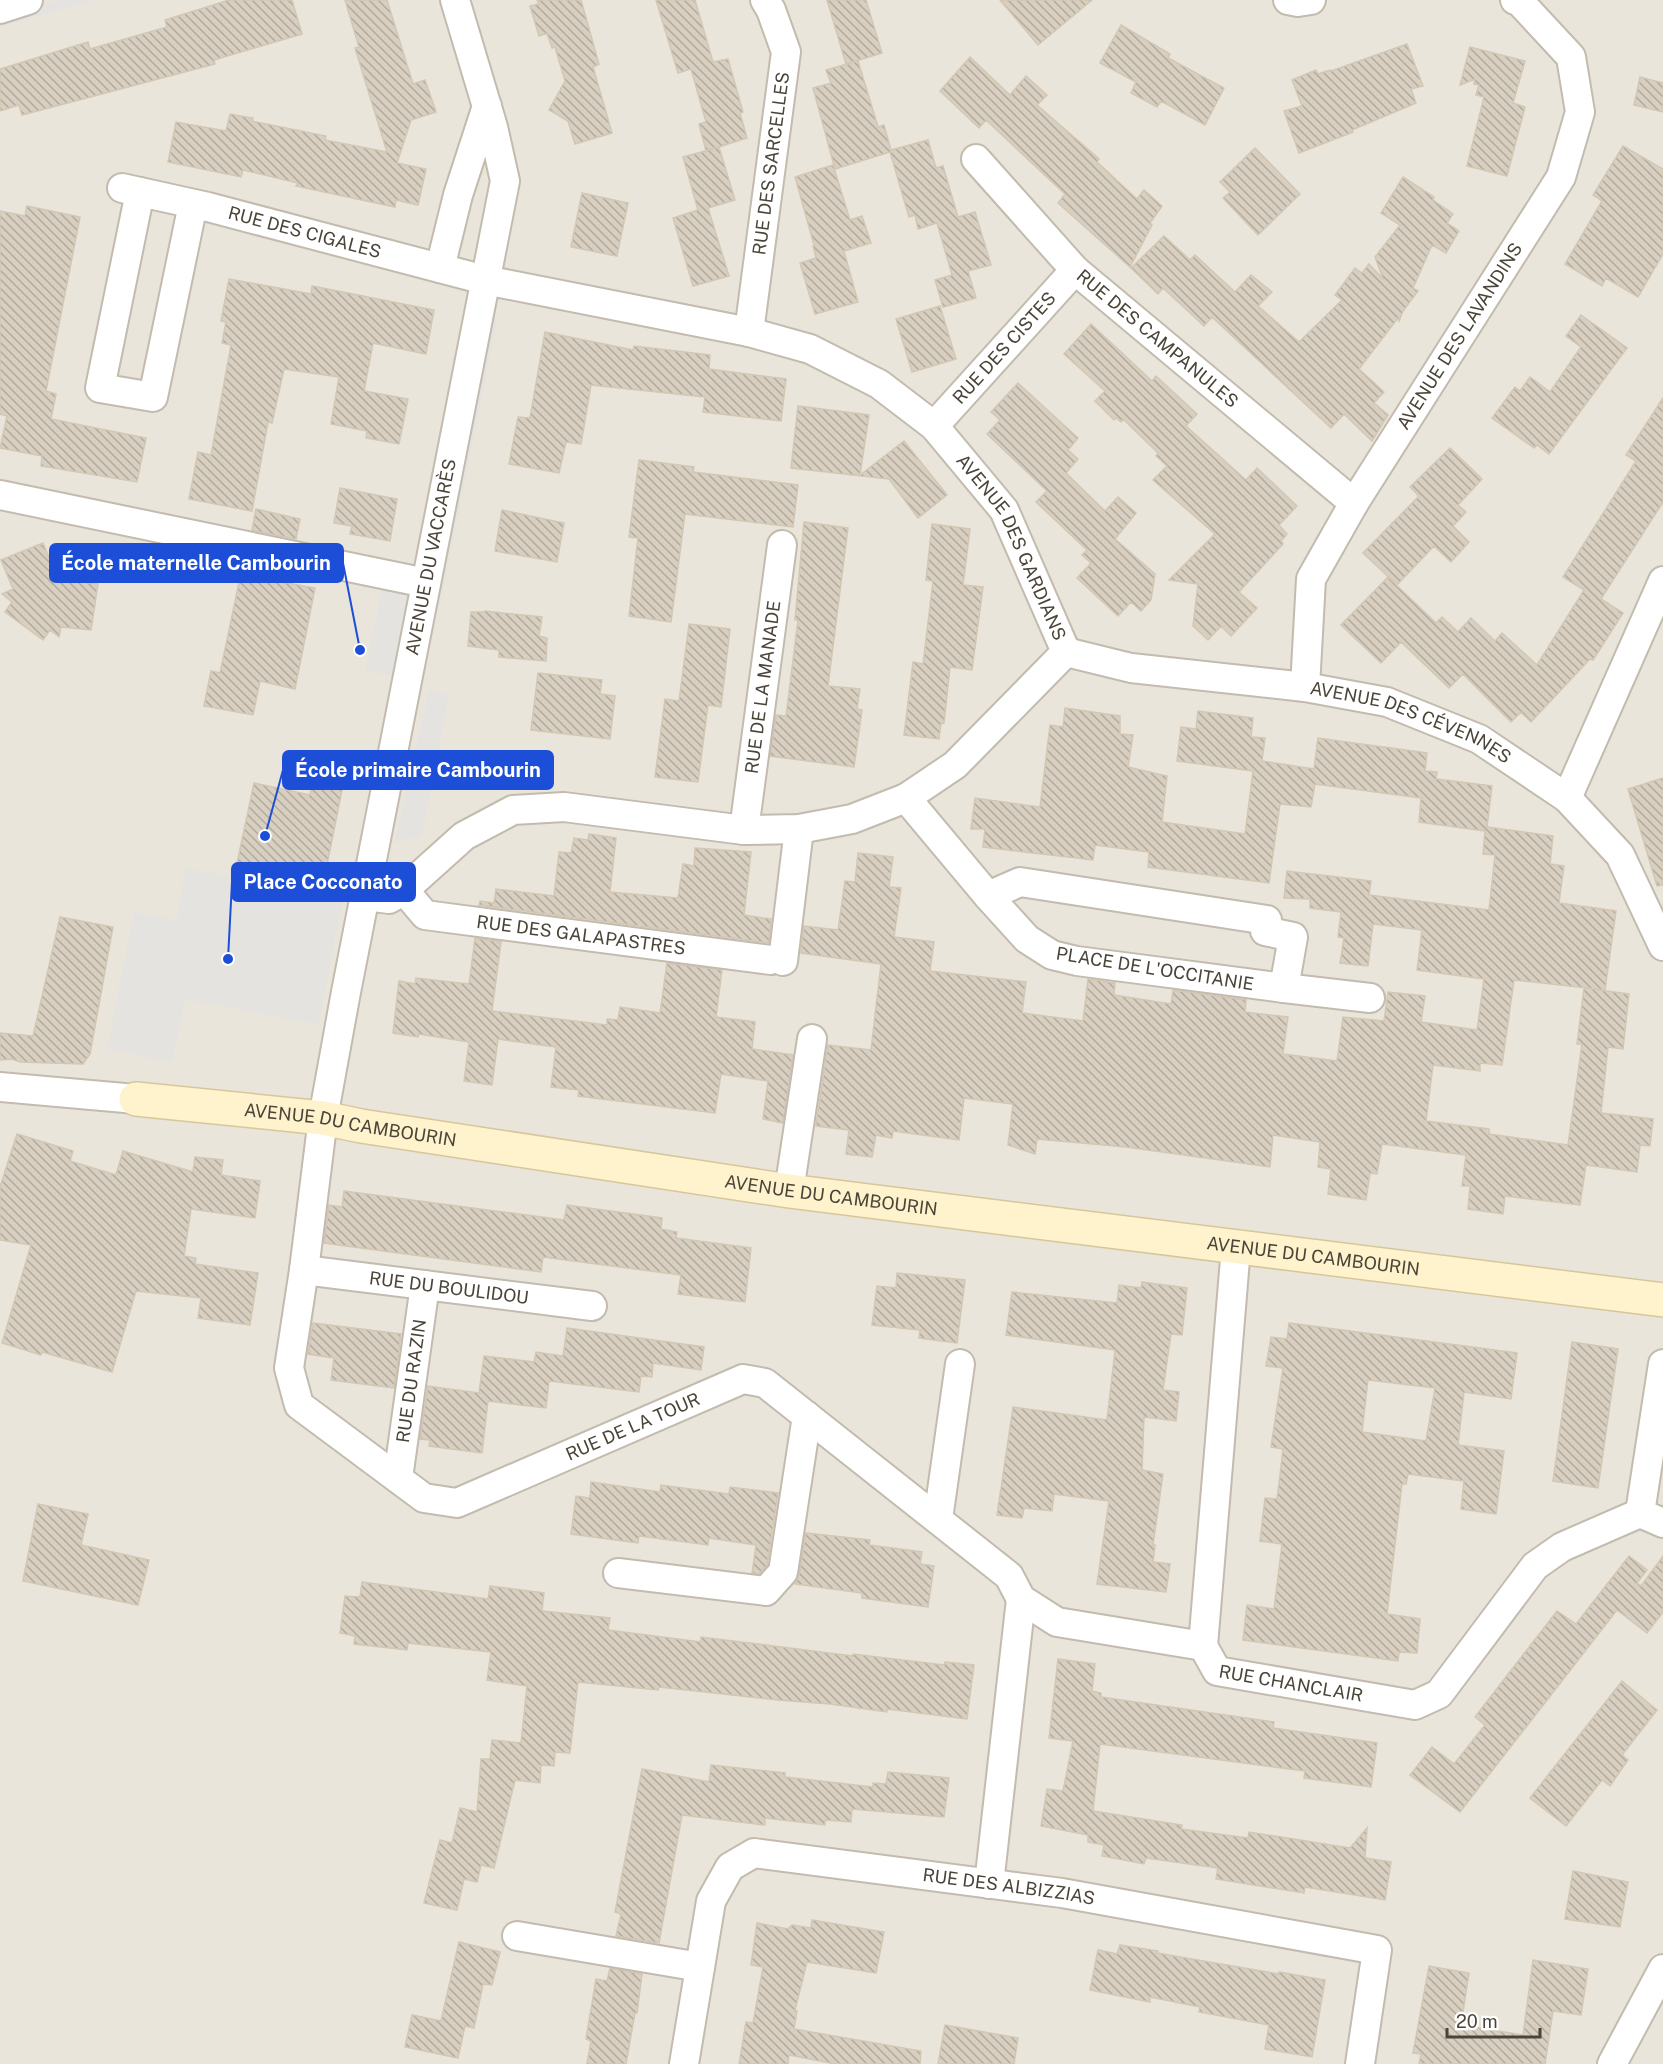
<svg xmlns="http://www.w3.org/2000/svg" width="1663" height="2064" viewBox="0 0 1663 2064" font-family="'Public Sans',sans-serif">
<defs>
<pattern id="building-back-hatch" width="6" height="6" patternUnits="userSpaceOnUse" patternTransform="scale(1.5)"><rect width="6" height="6" fill="#d8cfc1"/><path d="M-1 5l2 2M0 0l6 6M5-1l2 2" fill="none" stroke="#b1aa9e"/></pattern>
</defs>
<rect width="100%" height="100%" fill="#f6f3ec"/>
<path fill="#eae5da" d="M0 0H1663V2064H0Z"/>
<path fill="#e5e3e0" d="M56 0H94L0 27V17Z
M498 316 440 607 431 604 485 319Z
M384 579 412 584 394 676 365 671Z
M429 690 449 695 422 836 394 843Z
M186 868 343 898 319 1025 185 999 172 1062 107 1049 134 912 176 920Z"/>
<path fill="url(#building-back-hatch)" stroke="#d3c7b4" stroke-width="1.5" fill-rule="evenodd" d="M229 0H292L302 34 214 60 215 64 22 115 19 105 0 111V69L88 42 90 49 167 27 165 20Z
M345 0H387L413 84 425 80 436 112 411 120 397 163 426 169 418 205 396 200 395 207 296 186 298 183 243 170 241 177 168 162 176 122 226 131 230 114 253 118 252 121 326 136 325 140 387 152 355 48 359 47Z
M537 0H581L599 64 593 67 612 133 575 144 568 121 549 110 565 81 555 47 552 48 547 33 539 36 530 6 539 4Z
M656 0H695L713 62 728 59 743 112 740 113 747 138 706 151 699 124 706 122 691 69 678 73Z
M827 0H866L882 53 846 64Z
M1000 0H1092L1038 45Z
M1121 25 1170 54 1168 58 1224 88 1205 125 1161 101 1157 107 1131 93 1136 82 1100 63Z
M1407 44 1423 86 1411 89 1416 103 1352 130 1353 132 1299 153 1284 111 1302 106 1292 80 1316 70 1318 74 1330 70 1331 71Z
M1470 47 1525 61 1513 103 1525 107 1507 176 1467 166 1484 97 1476 95 1479 85 1474 84 1475 79 1460 85Z
M970 57 1010 95 1026 76 1047 95 1037 105 1099 159 1097 162 1137 199 1144 190 1162 206 1150 223 1152 225 1130 267 1058 203 1065 194 986 120 979 128 940 91Z
M858 61 878 127 884 125 891 150 928 140 936 168 943 166 958 217 975 212 991 265 968 271 976 298 943 307 935 280 952 275 937 223 918 229 915 215 909 217 890 152 835 169 813 88 831 83 826 70Z
M1640 77 1663 83V112L1634 105Z
M1623 146 1663 169V254L1638 297 1606 278 1602 286 1565 264 1602 201 1593 195Z
M719 147 735 200 708 208 729 276 693 286 673 218 698 210 683 157Z
M1255 148 1300 194 1258 235 1223 198 1230 192 1220 182Z
M833 165 850 220 862 216 871 243 844 251 858 302 815 314 800 263 816 258 813 246 814 245 795 177Z
M1403 177 1434 197 1433 200 1453 214 1447 223 1459 231 1446 253 1432 245 1413 288 1418 291 1403 311 1399 321 1398 318 1359 369 1384 392 1374 403 1388 415 1372 441 1344 414 1331 428 1212 317 1204 326 1163 288 1158 294 1131 268 1164 236 1190 260 1195 255 1235 292 1251 275 1272 292 1258 306 1299 342 1342 300 1335 295 1355 268 1362 273 1369 264 1383 279 1375 257 1400 225 1381 213Z
M582 193 628 203 617 256 571 247Z
M27 206 80 217 46 391 56 394 51 419 146 438 137 482 41 466 42 456 0 448 7 416 0 414V211L25 216Z
M229 279 311 294 312 286 434 310 426 354 373 343 364 391 408 399 399 444 366 438 367 431 331 424 339 377 284 369 272 423 268 422 252 511 189 499 198 452 211 455 231 345 222 343 226 322 221 321Z
M940 306 956 359 912 372 896 319Z
M1581 315 1627 348 1549 454 1537 445 1534 448 1492 418 1515 387 1520 391 1530 377 1550 392 1581 347 1566 336Z
M1091 324 1152 381 1156 376 1197 414 1186 426 1246 480 1257 468 1297 506 1279 525 1287 534 1281 541 1283 544 1239 592 1257 608 1231 636 1221 626 1208 640 1193 626 1198 584 1169 580 1215 534 1153 480 1167 466 1156 456 1158 453 1123 419 1121 422 1116 418 1114 420 1095 401 1105 391 1064 354Z
M545 332 633 350 634 346 710 355 709 369 786 379 781 421 703 412 705 397 591 385 581 444 566 442 559 473 509 464 518 417 530 418Z
M1018 383 1078 438 1068 450 1078 459 1066 473 1105 511 1118 497 1136 513 1115 539 1155 574 1151 600 1141 611 1131 602 1118 616 1077 578 1091 563 1082 555 1087 550 1036 502 1047 491 987 434 1000 420 991 412Z
M1663 398V502L1601 599 1623 613 1593 660 1590 659 1531 722 1521 712 1511 722 1463 674 1449 688 1401 642 1381 663 1341 625 1388 577 1436 623 1442 617 1458 632 1471 618 1495 641 1502 633 1537 665 1584 590 1563 577 1636 461 1626 455Z
M798 406 869 415 860 475 904 441 947 495 918 518 889 479 791 468Z
M1450 448 1482 479 1458 505 1466 512 1453 526 1469 542 1451 562 1434 546 1397 585 1363 553 1419 496 1410 487Z
M639 460 694 467 693 472 798 485 793 527 685 514 671 622 629 616 638 538 629 537Z
M340 488 397 499 390 541 350 534 352 526 334 523Z
M256 509 300 519 296 539 252 530Z
M502 510 564 523 557 562 495 551Z
M804 522 848 528 828 686 860 689 857 709 862 710 854 767 770 756 776 715 786 716 798 620H795Z
M932 524 970 529 963 585 983 587 972 670 950 667 944 723 941 724 939 739 904 735 913 662 923 664 933 581 926 580Z
M43 543 55 572 69 567 67 580 98 584 91 630 61 627 59 637 50 630 43 640 5 612 12 602 2 594 13 589 1 560Z
M245 562 290 572 287 583 315 588 295 689 260 681 253 715 204 706 211 671 220 673 241 573 243 574Z
M485 611 542 617 539 636 547 638 546 661 499 657V650L468 646 471 612H484Z
M689 624 730 629 721 707 708 705 698 782 655 777 665 699 679 701Z
M538 673 602 680 600 694 615 696 610 739 531 730Z
M1065 708 1120 716V734L1133 735 1128 767 1167 776 1162 822 1245 834 1253 771 1177 761 1181 727 1196 729 1198 711 1253 718 1251 737 1265 738 1262 761 1314 769 1318 738 1427 753 1425 771 1437 772 1436 779 1492 786 1487 827 1553 836 1550 864 1564 866 1559 903 1616 911 1605 990 1514 980 1502 1065 1480 1063V1071L1433 1065 1426 1121 1489 1129V1134L1568 1145 1582 1044H1577L1584 988 1629 994 1623 1049 1608 1047 1601 1113 1653 1119 1650 1146 1640 1145 1637 1172 1586 1165 1580 1205 1505 1196 1503 1214 1468 1209 1470 1186H1462L1466 1155 1382 1144 1377 1174 1370 1173 1366 1200 1328 1194 1331 1169 1318 1167 1320 1142 1273 1135 1270 1167 1126 1147 1037 1139 1035 1154 1008 1145 1013 1104 964 1098 959 1140 893 1131 892 1138 876 1135 872 1157 846 1154 849 1130 816 1126 828 1045 871 1050 881 964 801 953 804 926 838 930 845 881 855 882 858 853 893 857 889 887 901 888 894 937 934 942 930 971 1026 982 1022 1013 1083 1021 1088 979 1115 983 1114 995 1171 1004 1173 990 1246 1000 1245 1012 1288 1017 1283 1054 1337 1061 1343 1017 1384 1021 1388 992 1425 996 1421 1022 1477 1030 1484 979 1417 970 1422 930 1373 924 1368 966 1340 963 1344 938 1338 937 1341 912 1310 908V899L1284 898 1287 871 1371 881 1369 895 1489 910 1495 855 1483 854 1485 831 1419 822 1421 798 1315 784 1311 807 1280 804 1269 883 1148 867 1149 852 1095 845 1093 860 983 847 985 829H971L975 798 1040 807 1050 725 1063 727Z
M1663 778V885L1657 886 1628 789Z
M313 779 343 785 323 885 236 868 254 783 310 795Z
M589 834 616 838 610 892 678 898 683 864 694 866 695 848 751 852 744 915 771 919 769 943 479 905 480 901 494 903 496 889 554 896 559 852 571 853 574 838 588 840Z
M60 917 113 927 90 1054 83 1064 20 1062 12 1059 0 1060V1033L33 1036Z
M475 938 501 942 492 1011 607 1025V1019L618 1020 620 1007 660 1013 667 963 722 970 716 1017 755 1022 752 1049 793 1055 783 1123 763 1119 768 1081 721 1074 715 1113 578 1096 579 1090 551 1087 556 1047 498 1039 492 1085 464 1081 469 1042 419 1034 418 1037 393 1033 399 981 415 984 416 978 469 984Z
M17 1134 73 1151 70 1161 116 1175 123 1151 193 1172 195 1157 223 1160 221 1175 260 1181 255 1218 191 1209 184 1256 196 1258 195 1264 258 1273 250 1325 198 1318 201 1298 136 1291 112 1372 42 1352 41 1355 2 1343 31 1245 0 1240V1187Z
M344 1191 564 1220 567 1205 662 1218 661 1229 677 1232 676 1238 751 1248 745 1302 678 1294 681 1275 543 1257 541 1272 324 1243 329 1205 342 1207Z
M897 1273 965 1280 957 1343 919 1338 920 1330 872 1325 877 1286 896 1288Z
M1142 1282 1187 1288 1182 1335 1171 1334 1163 1390 1179 1392 1176 1421 1144 1417 1142 1470 1163 1474 1153 1545H1155L1153 1562 1170 1564 1166 1592 1097 1584 1109 1501 1054 1494 1052 1511 1024 1508 1022 1518 997 1515 1013 1407 1107 1420 1115 1350 1006 1335 1012 1292 1117 1303 1119 1285 1141 1288Z
M313 1323 401 1334 394 1388 331 1380 334 1358 308 1354Z
M1289 1323 1517 1353 1511 1399 1464 1392 1458 1445 1504 1451 1496 1514 1461 1509 1464 1481 1408 1474 1406 1484H1402L1387 1614 1420 1619 1417 1653 1399 1652 1398 1661 1243 1640 1247 1605 1274 1609 1282 1544 1260 1541 1265 1498 1277 1499 1280 1475 1283 1449 1271 1447 1283 1368 1266 1366 1271 1337 1287 1339ZM1368 1380 1435 1388 1426 1441 1362 1432Z
M567 1328 704 1347 701 1370 653 1363 652 1377 641 1376 639 1392 549 1381 546 1408 488 1401 482 1453 429 1446 430 1440 420 1439 428 1386 479 1393 484 1356 534 1362 536 1352 563 1356Z
M1572 1342 1618 1349 1598 1488 1553 1481Z
M591 1482 660 1492 661 1485 729 1494 730 1487 778 1493 767 1565 759 1574 752 1573 756 1545 709 1538 708 1545 639 1536 638 1543 571 1534 576 1496 590 1498Z
M38 1504 88 1514 81 1545 149 1560 138 1605 23 1581Z
M806 1533 870 1540 869 1545 922 1552 920 1564 934 1566 928 1607 862 1598V1593L795 1584 799 1575Z
M1629 1556 1647 1570 1637 1583 1641 1586 1663 1556V1612L1647 1633 1617 1610 1460 1812 1410 1775 1432 1747 1454 1764 1485 1725 1475 1717 1557 1611 1576 1624Z
M362 1582 488 1599 490 1586 544 1593 542 1611 610 1618 608 1630 701 1642V1637L853 1656V1654L944 1665 945 1662 974 1665 967 1719 887 1709V1712L830 1704 778 1700 659 1687 658 1690 578 1682 570 1753 555 1752 554 1766 541 1765 540 1783 515 1780 494 1868 481 1865 477 1882 464 1879 457 1910 424 1903 440 1840 452 1843 460 1808 477 1812 481 1759H490L492 1740 521 1743 527 1686 487 1680 491 1652 408 1643 407 1650 354 1644 355 1636 340 1633 345 1596 360 1597Z
M1058 1659 1095 1664 1092 1691 1101 1693V1697L1274 1722 1273 1728 1377 1743 1371 1787 1304 1778 1305 1771 1100 1744 1093 1811 1182 1825 1181 1829 1248 1838 1249 1832 1350 1848 1367 1828 1365 1858 1391 1862 1385 1900 1305 1887 1304 1893 1216 1879 1218 1868 1146 1858 1144 1864 1102 1856 1104 1845 1088 1842V1835L1041 1826 1047 1789 1063 1791 1073 1741 1049 1738Z
M1622 1681 1657 1710 1622 1755 1628 1760 1610 1786 1602 1780 1566 1826 1530 1798Z
M711 1765 785 1773V1777L873 1787V1783L886 1784 888 1772 949 1778 944 1817 852 1809 851 1822 825 1820V1825L765 1818V1825L682 1815 659 1943 616 1936 621 1914 615 1912 642 1769 709 1782Z
M1573 1871 1628 1882 1620 1927 1565 1919Z
M812 1920 884 1932 876 1973 807 1962 795 2010 797 2011 794 2029 921 2051 920 2064H835L789 2055 788 2064H739L746 2022 753 2023 763 1967 751 1965 757 1923 788 1929 792 1925 811 1928Z
M459 1942 500 1952 492 1985 483 1984 474 2028 465 2026 458 2058 405 2047 412 2015 441 2021Z
M1120 1945 1158 1951 1157 1953 1279 1974V1972L1325 1980 1312 2057 1265 2049 1269 2025 1199 2012 1200 2007 1150 1997V2002L1090 1990 1098 1950 1117 1954Z
M1533 1960 1588 1969 1581 2015 1553 2011 1545 2064H1419L1421 2054 1413 2053 1429 1966 1469 1973 1461 2025 1523 2035Z
M610 1968 642 1974 637 2013H635L626 2064H587L591 2041 586 2039 596 1979 607 1981Z
M945 2025 1018 2038 1014 2064H938Z"/>
<g fill="none" stroke-linecap="round" stroke-linejoin="round">
<defs>
<g id="street">
<path id="s1" d="M455 0 493 127 505 181 346 992 323 1118 304 1270 289 1368 299 1405 424 1498 457 1503 743 1379 765 1383 1009 1576 1021 1599 1057 1622 1203 1646"/>
<path d="M1288 0 1298 2 1311 0"/>
<path d="M0 9 28 0"/>
<path id="s2" d="M976 159 1075 270 1354 503"/>
<path id="s3" d="M122 188 208 207 485 280 749 332 810 349 879 384 934 426 1004 510 1066 652 955 765 906 798 852 819 799 829 744 830 564 807 513 810 464 836 404 890 389 899 366 896"/>
<path d="M140 192 100 388 153 397 193 204"/>
<path d="M440 268 458 195 487 106"/>
<path id="s4" d="M749 332 786 52 771 10 765 0"/>
<path id="s5" d="M934 426 1075 270"/>
<path d="M0 495 426 583"/>
<path id="s6" d="M1066 652 1131 668 1305 687 1387 702 1479 739 1567 798 1620 855 1663 946"/>
<path id="s7" d="M1305 687 1311 579 1354 503 1561 177 1580 112 1571 57 1519 1 1515 0"/>
<path d="M906 798 988 896"/>
<path d="M1567 798 1663 581"/>
<path id="s8" d="M744 830 782 545"/>
<path d="M1020 882 1267 920 1265 931 1293 937 1284 988 1077 961 1052 955 1027 939 988 896Z"/>
<path id="s9" d="M404 890 425 915 771 960"/>
<path d="M783 961 799 829"/>
<path d="M1284 988 1370 998"/>
<path d="M0 1087 136 1099"/>
<path d="M789 1191 812 1039"/>
<path id="s10" d="M1236 1247 1203 1646 1217 1671 1415 1705 1439 1694 1535 1566 1562 1547 1640 1513"/>
<path id="s11" d="M304 1270 592 1306"/>
<path d="M1663 1364 1640 1513 1663 1523"/>
<path id="s12" d="M398 1478 425 1285"/>
<path d="M938 1519 960 1364"/>
<path d="M618 1573 766 1591 783 1572 807 1416"/>
<path d="M989 1884 1021 1599"/>
<path d="M517 1936 700 1967"/>
<path id="s13" d="M684 2064 711 1901 730 1867 754 1853 1062 1893 1377 1950 1360 2064"/>
<path d="M1612 2064 1663 1969"/>
</g>
<g id="secondary">
<path id="s14" d="M136 1099 323 1118 361 1126 789 1191 1663 1300"/>
</g>
</defs>
<use href="#street" stroke="#c2bbae" stroke-width="32"/>
<use href="#secondary" stroke="#d6c79b" stroke-width="36"/>
<use href="#street" stroke="#fff" stroke-width="28"/>
<use href="#secondary" stroke="#fff3cd" stroke-width="33"/>
</g>
<g text-anchor="middle" stroke-width="5" stroke-linejoin="round" paint-order="stroke">
<g font-size="18" fill="#4b4439" stroke="#fff">
<text dy="6" stroke="none"><textPath href="#s4" startOffset="170">RUE DES SARCELLES</textPath></text>
<text dy="6" stroke="none"><textPath href="#s3" startOffset="188">RUE DES CIGALES</textPath></text>
<text dy="6" stroke="none"><textPath href="#s7" startOffset="393">AVENUE DES LAVANDINS</textPath></text>
<text dy="6" stroke="none"><textPath href="#s2" startOffset="256">RUE DES CAMPANULES</textPath></text>
<text dy="6" stroke="none"><textPath href="#s5" startOffset="105">RUE DES CISTES</textPath></text>
<text dy="6" stroke="none"><textPath href="#s3" startOffset="999">AVENUE DES GARDIANS</textPath></text>
<text transform="translate(431 557) rotate(-79)" y="6">AVENUE DU VACCARÈS</text>
<text dy="6" stroke="none"><textPath href="#s8" startOffset="144">RUE DE LA MANADE</textPath></text>
<text dy="6" stroke="none"><textPath href="#s6" startOffset="354">AVENUE DES CÉVENNES</textPath></text>
<text dy="6" stroke="none"><textPath href="#s9" startOffset="190">RUE DES GALAPASTRES</textPath></text>
<text transform="translate(1155 969) rotate(9)" y="6">PLACE DE L'OCCITANIE</text>
<text dy="6" stroke="none"><textPath href="#s14" startOffset="216">AVENUE DU CAMBOURIN</textPath></text>
<text dy="6" stroke="none"><textPath href="#s14" startOffset="702">AVENUE DU CAMBOURIN</textPath></text>
<text dy="6" stroke="none"><textPath href="#s14" startOffset="1188">AVENUE DU CAMBOURIN</textPath></text>
<text dy="6" stroke="none"><textPath href="#s11" startOffset="146">RUE DU BOULIDOU</textPath></text>
<text dy="6" stroke="none"><textPath href="#s12" startOffset="98">RUE DU RAZIN</textPath></text>
<text dy="6" stroke="none"><textPath href="#s1" startOffset="1814">RUE DE LA TOUR</textPath></text>
<text dy="6" stroke="none"><textPath href="#s10" startOffset="504">RUE CHANCLAIR</textPath></text>
<text dy="6" stroke="none"><textPath href="#s13" startOffset="489">RUE DES ALBIZZIAS</textPath></text>
</g>
</g>
<path fill="none" stroke="#1d4ed8" stroke-width="2" d="M360 650L343 563M265 836L283 770M228 959L232 882"/>
<g fill="#1d4ed8" stroke="#fff" stroke-width="2">
<circle cx="360" cy="650" r="6"/>
<circle cx="265" cy="836" r="6"/>
<circle cx="228" cy="959" r="6"/>
</g>
<g fill="#1d4ed8" stroke="#1d4ed8" stroke-width="2">
<rect x="50" y="544" width="293" height="38" rx="6"/>
<rect x="283" y="751" width="270" height="38" rx="6"/>
<rect x="232" y="863" width="183" height="38" rx="6"/>
</g>
<g font-size="20" text-anchor="middle" font-weight="bold" fill="#fff">
<text x="196" y="570">École maternelle Cambourin</text>
<text x="418" y="777">École primaire Cambourin</text>
<text x="323" y="889">Place Cocconato</text>
</g>
<path d="M1447 2028v9h93v-9" fill="none" stroke="#4b4439" stroke-width="3"/>
<text x="1456" y="2028" font-size="18" fill="#4b4439" stroke="#ffffff" stroke-width="4.5" paint-order="stroke">20 m</text>
</svg>
